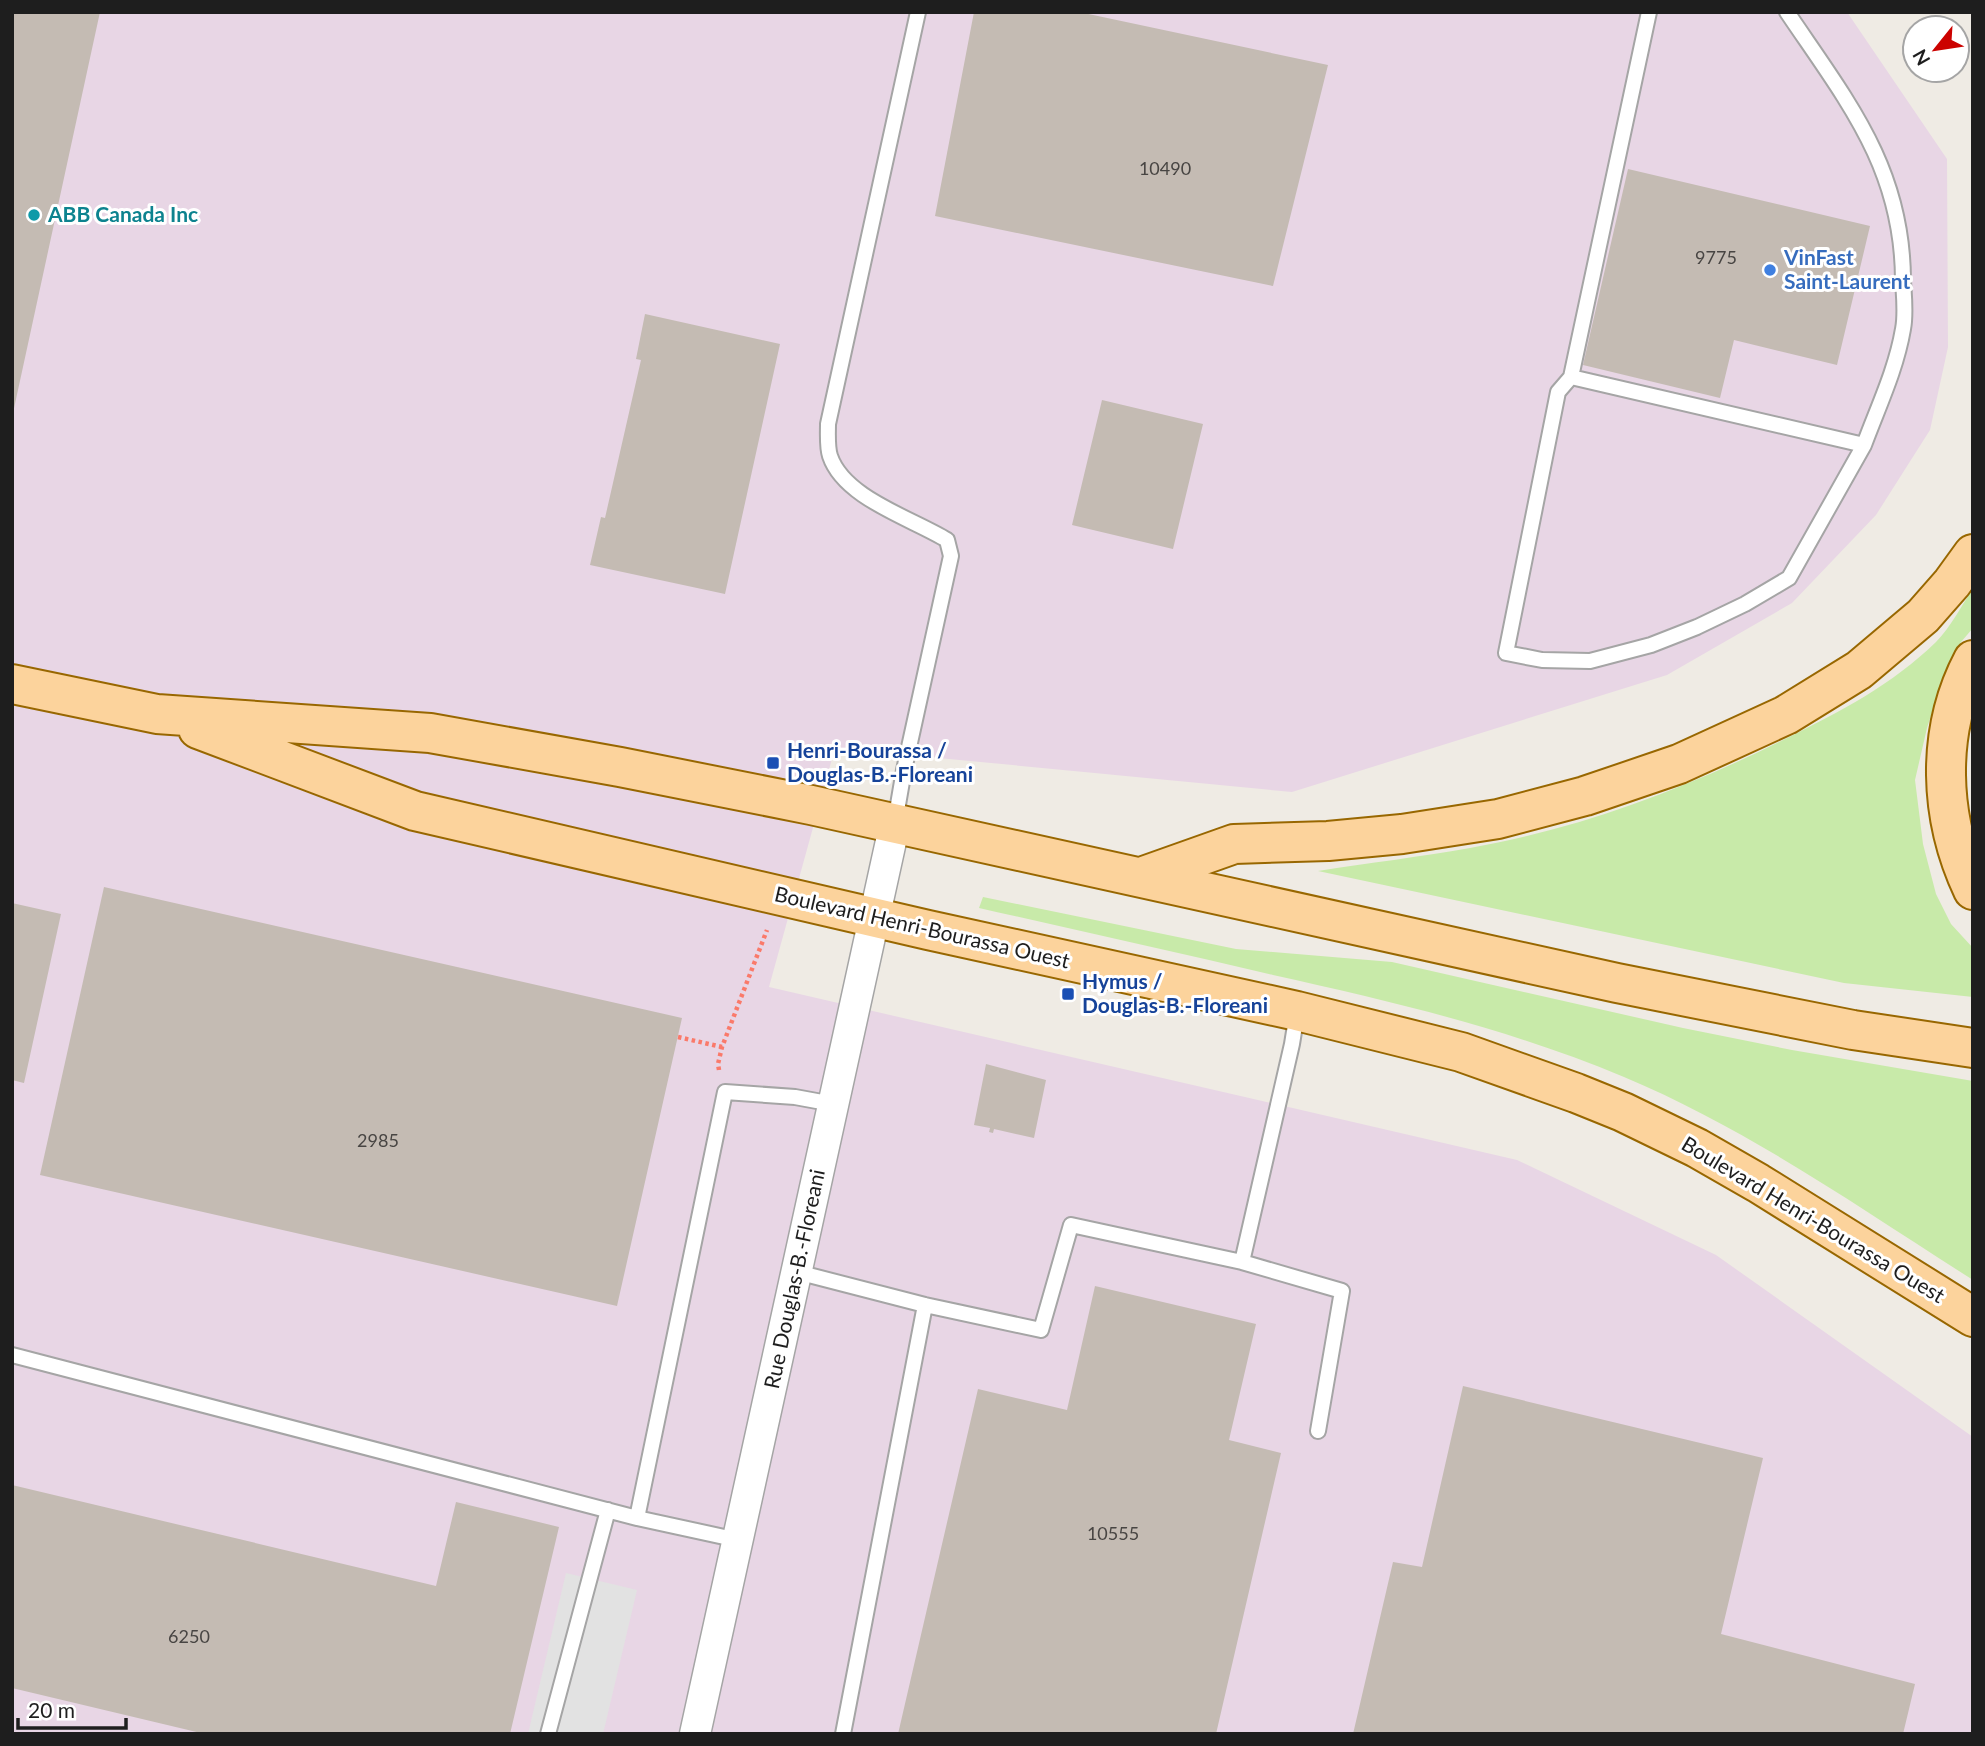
<svg xmlns="http://www.w3.org/2000/svg" width="1985" height="1746" viewBox="0 0 1985 1746" font-family="Lato,sans-serif">
<rect width="100%" height="100%" fill="#efebe4"/>
<path fill="#e8d6e5" d="M12 12H1847L1947 159 1948 347 1930 430 1876 515 1792 603 1667 675 1292 792 835 748 769 987 1517 1160 1716 1255 1973 1437V1734H12Z"/>
<path fill="#c8eaa9" d="M1973 589V628L1961 642 1943 678 1927 728 1915 780 1923 844 1936 894 1951 924 1973 948V997L1844 983 1318 871C1368 863 1420 857 1470 848 1579 829 1687 788 1785 739 1840 712 1893 684 1936 642 1951 627 1961 606 1973 589Z
M983 897 1236 949 1392 962 1683 1028 1792 1050 1973 1081V1280C1860 1208 1748 1129 1624 1077 1509 1029 1395 1002 1273 975 1175 952 1077 930 979 908Z"/>
<path fill="#e2e2e2" d="M566 1573 637 1590 603 1734H528Z"/>
<path fill="#c4bbb3" d="M12 12H100L13 413H12Z
M974 12H1079L1328 65 1273 286 935 216Z
M1628 169 1870 226 1837 365 1734 340 1720 398 1583 365Z
M645 314 780 344 725 594 590 565 601 517 605 518 641 360 636 359Z
M1102 400 1203 424 1173 549 1072 525Z
M104 887 682 1018 617 1306 40 1175Z
M12 903 61 914 24 1083 12 1080Z
M986 1064 1046 1080 1034 1138 994 1129 993 1133 989 1132 990 1128 974 1125Z
M1095 1286 1256 1324 1229 1440 1281 1453 1216 1734H898L978 1389 1067 1410Z
M1463 1386 1763 1458 1721 1634 1915 1684 1903 1734H1353L1393 1562 1422 1567Z
M12 1485 436 1586 456 1502 559 1527 510 1734H205L12 1688Z"/>
<g fill="none" stroke-linecap="round" stroke-linejoin="round">
<defs>
<path id="lane" d="M1649 12 1571 377 1864 445C1878 407 1896 370 1903 329 1906 314 1904 297 1903 281 1903 168 1847 101 1787 12
M1571 377 1558 392 1506 653 1542 660 1590 661 1651 645 1697 627 1745 604 1789 578 1864 445
M895 822 904 770 951 556 947 540C911 518 844 498 830 456 827 447 828 434 828 424L918 12
M1297 1013 1292 1044 1242 1262 1342 1291 1318 1431
M797 1272 925 1305 1041 1330 1071 1225 1242 1262
M12 1355 637 1518
M738 1540 637 1518 725 1092 795 1097 833 1104
M548 1734 608 1510
M843 1734 925 1305"/>
<path id="street" d="M695 1734 895 823"/>
<path id="primary" d="M1973 660C1935 732 1939 818 1973 890
M12 684 157 714 430 733 620 767 811 805 1617 983 1853 1030 1973 1048
M198 729 415 811 928 930 1297 1011 1461 1052 1576 1093 1623 1112 1697 1148 1758 1183 1973 1317
M1141 877 1234 844 1328 841 1402 834 1498 819 1585 796 1679 764 1786 715 1859 670 1923 616 1952 583 1973 554"/>
</defs>
<use href="#lane" stroke="#a5a5a5" stroke-width="18"/>
<use href="#street" stroke="#a5a5a5" stroke-width="33"/>
<use href="#primary" stroke="#986700" stroke-width="42"/>
<path stroke="#fa7a6a" stroke-width="4.5" stroke-dasharray="3.5 3.5" stroke-linecap="butt" d="M678 1037 722 1047
M719 1070 718 1064 722 1047 767 930"/>
<use href="#lane" stroke="#fff" stroke-width="14"/>
<use href="#street" stroke="#fff" stroke-width="30"/>
<use href="#primary" stroke="#fcd39c" stroke-width="38"/>
</g>
<circle fill="#0f9aa8" stroke="#fff" stroke-width="2.5" cx="34" cy="215" r="7"/>
<circle fill="#3f7fe0" stroke="#fff" stroke-width="2.5" cx="1770" cy="270" r="7"/>
<g fill="#1a4fb4" stroke="#fff" stroke-width="2.5">
<rect x="766" y="756" width="14" height="14" rx="3.5"/>
<rect x="1061" y="987" width="14" height="14" rx="3.5"/>
</g>
<g text-anchor="middle" stroke-width="6" stroke-linejoin="round" paint-order="stroke">
<g font-size="18" fill="#484543">
<text x="1165" y="175">10490</text>
<text x="1716" y="264">9775</text>
<text x="378" y="1147">2985</text>
<text x="1113" y="1540">10555</text>
<text x="189" y="1643">6250</text>
</g>
<g font-size="21" font-weight="bold" fill="#0d838f" stroke="#fff" text-anchor="start">
<text x="48" y="222">ABB Canada Inc</text>
</g>
<g font-size="21" font-weight="bold" fill="#366cbe" stroke="#fff" text-anchor="start">
<text x="1784" y="265">VinFast<tspan x="1784" dy="24">Saint-Laurent</tspan></text>
</g>
<g font-size="21" font-weight="bold" fill="#164399" stroke="#fff" text-anchor="start">
<text x="787" y="758">Henri-Bourassa /<tspan x="787" dy="24">Douglas-B.-Floreani</tspan></text>
<text x="1082" y="989">Hymus /<tspan x="1082" dy="24">Douglas-B.-Floreani</tspan></text>
</g>
<g font-size="21" fill="#1e1e1e" stroke="#fff">
<text transform="translate(922 928) rotate(13)" y="7">Boulevard Henri-Bourassa Ouest</text>
<text transform="translate(1813 1220) rotate(31)" y="7">Boulevard Henri-Bourassa Ouest</text>
<text transform="translate(795 1279) rotate(-78)" y="7">Rue Douglas-B.-Floreani</text>
</g>
</g>
<rect width="1985" height="1746" fill="none" stroke="#1e1e1e" stroke-width="28"/>
<g transform="translate(1936 49) rotate(240)"><circle r="33" fill="#ffffff" stroke="#a5a5a5" stroke-width="2"/>
<path d="M0-5L12 26L0 18L-12 26Z" fill="#cc0200"/>
<text y="-10" font-size="19" font-weight="bold" text-anchor="middle" fill="#1e1e1e">N</text>
</g>
<path d="M18 1718v10h108v-10" fill="none" stroke="#1e1e1e" stroke-width="3.5"/>
<text x="28" y="1718" font-size="21" fill="#1e1e1e" stroke="#ffffff" stroke-width="5" paint-order="stroke">20 m</text>
</svg>
